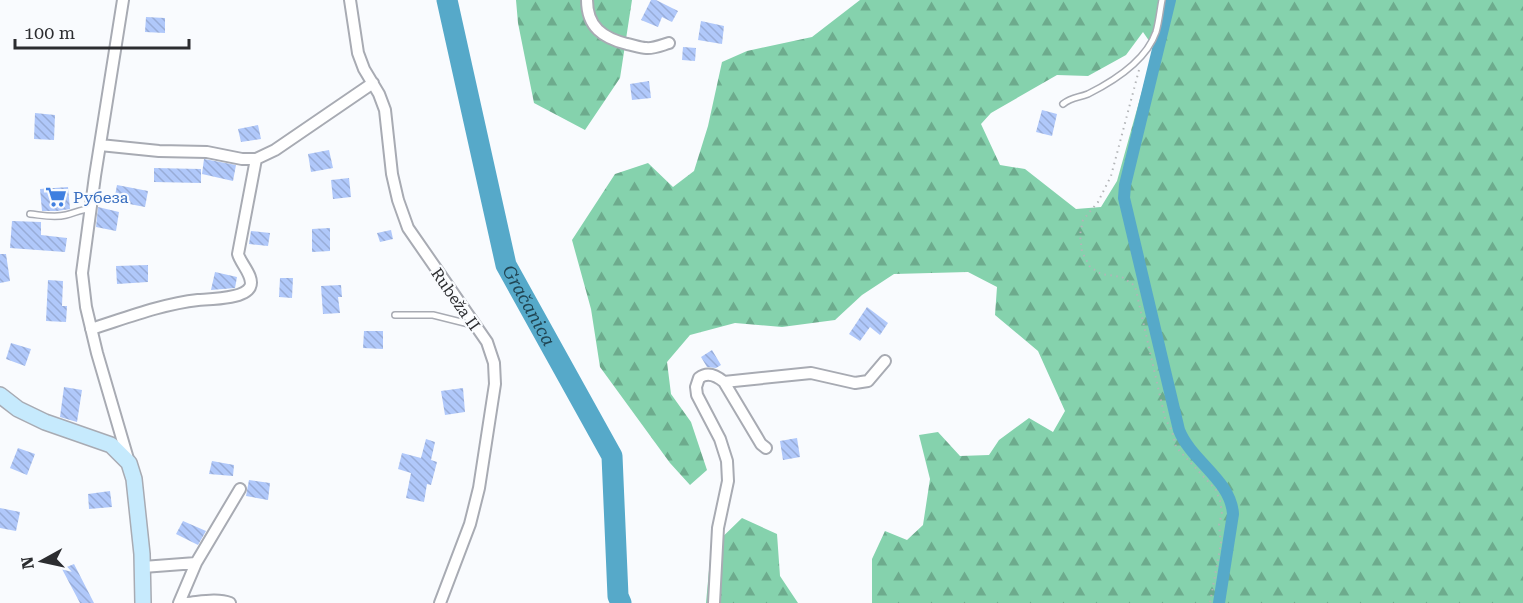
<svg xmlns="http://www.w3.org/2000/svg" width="1523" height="603" viewBox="0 0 1523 603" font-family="'Roboto Serif',serif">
<defs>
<pattern id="forest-firs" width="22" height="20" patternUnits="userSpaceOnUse" patternTransform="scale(1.5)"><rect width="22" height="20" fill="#85d2ad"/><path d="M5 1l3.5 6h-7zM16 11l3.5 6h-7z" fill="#6dab8d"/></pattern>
<pattern id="building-back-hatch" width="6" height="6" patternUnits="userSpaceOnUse" patternTransform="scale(1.5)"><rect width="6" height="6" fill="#b0c8fa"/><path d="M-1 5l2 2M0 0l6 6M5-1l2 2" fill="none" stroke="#98acd7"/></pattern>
</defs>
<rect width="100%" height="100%" fill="#f9fbfe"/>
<path fill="url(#forest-firs)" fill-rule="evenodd" d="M516 0H632L620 78 585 130 534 103 518 23Z
M860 0H1523V603H872V559L885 531 907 540 923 525 930 479 919 435 938 432 960 456 989 455 999 440 1029 418 1053 432 1065 411 1038 351 995 315 997 287 968 272 894 274 862 295 835 320 782 327 735 323 690 335 667 362 671 394 691 422 707 470 690 485 670 463 600 367 591 309 572 240 615 174 648 163 673 187 694 171 708 126 722 62 747 51 812 37ZM1143 32 1154 48 1117 181 1101 207 1076 209 1025 169 1000 165 981 124 991 113 1057 75 1088 76 1126 55Z
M742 518 777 534 780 576 798 603H706L711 548Z"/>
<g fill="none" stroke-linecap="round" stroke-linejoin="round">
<path stroke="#56a9c9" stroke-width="12" d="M1170 0 1125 185 1124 198 1179 430C1191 461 1231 480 1233 514L1219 603"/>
<path stroke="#56a9c9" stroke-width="21" id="s1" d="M447 0 506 265 612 456 618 596 621 603"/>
</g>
<path fill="url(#building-back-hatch)" d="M651 0H656L678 11 672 22 662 17 658 27 641 20Z
M146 17 165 18V33L145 32Z
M701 21 724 26 722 44 698 40Z
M683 47 696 48 695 61 682 60Z
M649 81 651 98 632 100 630 84Z
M1042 110 1057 114 1052 136 1036 132Z
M35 113 55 115 54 140 34 139Z
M258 125 261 139 241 142 238 129Z
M329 150 333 168 311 172 308 154Z
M204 159 236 165 233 181 202 174Z
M154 168 201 169V183L154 182Z
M349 178 351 197 333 199 331 180Z
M117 185 148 191 145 207 114 201Z
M68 187 70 209 57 211H42L40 189Z
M98 207 119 212 116 231 96 227Z
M12 221 41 222V235L67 238 65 252 10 248Z
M330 228V251L312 252V229Z
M391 230 393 239 380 242 377 233Z
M251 231 270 233 268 246 249 244Z
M0 254H6L10 281 0 283Z
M148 265V282L117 284 116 266Z
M215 272 237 277 235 288 211 290Z
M280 278H293L292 298 279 297Z
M48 280 63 281 62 306H67L66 322 46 321Z
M341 285 342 297H338L340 313 323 314 321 286Z
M867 307 888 323 880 335 870 327 860 341 849 334Z
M364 331H383V349L363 348Z
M11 343 31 349 25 366 6 359Z
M712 350 721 365 716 368 707 367 701 357Z
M64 387 82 390 77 422 60 417Z
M463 388 465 412 445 415 441 391Z
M797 438 800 457 783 460 780 441Z
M426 439 435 442 431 460 437 462 431 485 427 484 424 502 406 498 411 473 398 469 402 453 421 458Z
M18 448 35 454 27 475 10 468Z
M212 461 234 465 233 476 209 474Z
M249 480 270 483 268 500 246 496Z
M110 491 112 507 89 509 88 494Z
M0 508 20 512 16 531 0 528Z
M183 521 206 531 198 545 176 534Z
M74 564 94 603H80L62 569Z"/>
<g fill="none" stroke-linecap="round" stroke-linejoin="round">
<defs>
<path id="lane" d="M1063 104C1072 97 1078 98 1088 94 1114 81 1146 61 1156 32 1159 22 1160 10 1162 0
M30 214C41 215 54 218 66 215 75 213 81 209 91 209
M395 315H433L473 325"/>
<path id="street" d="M123 0 95 176 82 273 86 307 97 353 128 459
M350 0 358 53 364 69 379 94 385 110 392 174 398 200 408 228 487 342 494 363 495 384 479 488 470 524 440 603
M587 0C587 27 603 38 627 44 633 45 640 48 646 48 653 49 662 45 669 43
M100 145 159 151 207 152 242 159H256L275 150 373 83
M91 329C126 318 162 304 198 300 211 299 244 299 250 287 255 277 240 263 238 254L256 159
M724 382 811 373 855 383 868 381 885 361
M143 567 196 563 240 489
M179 603 196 563
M187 603C200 602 217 598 230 603
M714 603 718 528 728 481 727 461 720 439 697 395 696 387 699 378C708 371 717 376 724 382L761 444 766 448"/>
<path id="secondary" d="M0 395 18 409 45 422 111 445 129 463 134 479 142 554 143 603"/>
</defs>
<use href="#lane" stroke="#a8abb3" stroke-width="8"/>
<use href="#street" stroke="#a8abb3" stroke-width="14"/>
<use href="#secondary" stroke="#a8abb3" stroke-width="18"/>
<path stroke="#b3b5b8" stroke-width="2" stroke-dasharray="1.5 4.5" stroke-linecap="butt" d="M1139 70 1111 176 1098 202 1083 220 1080 235 1082 252 1090 267 1101 274 1122 277 1135 286 1165 418 1172 431 1176 447 1216 490 1220 501 1222 512 1219 525 1221 543 1210 603"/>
<use href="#lane" stroke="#fff" stroke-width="5"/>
<use href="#street" stroke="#fff" stroke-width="10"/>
<use href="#secondary" stroke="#c6eafd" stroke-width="15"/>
</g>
<defs>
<symbol id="supermarket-bare" viewBox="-9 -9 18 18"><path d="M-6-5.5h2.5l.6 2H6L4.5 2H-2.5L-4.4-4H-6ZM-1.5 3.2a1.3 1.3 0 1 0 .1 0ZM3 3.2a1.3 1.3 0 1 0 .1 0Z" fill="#3f7fe0" stroke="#f9fbfe" stroke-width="2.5" paint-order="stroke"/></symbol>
</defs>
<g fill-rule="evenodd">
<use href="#supermarket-bare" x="41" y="182" width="30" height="30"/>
</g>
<g text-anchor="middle" stroke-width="4.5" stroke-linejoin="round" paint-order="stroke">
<g font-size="16" fill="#366cbe" stroke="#f9fbfe" text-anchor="start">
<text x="73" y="203">Рубеза</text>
</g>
<g font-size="16" fill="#2c2d30" stroke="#f9fbfe">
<text transform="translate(456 299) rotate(55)" y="6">Rubeža II</text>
</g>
<g font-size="18" font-style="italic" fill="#214654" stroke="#f9fbfe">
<text dy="6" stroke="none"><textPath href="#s1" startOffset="318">Gračanica</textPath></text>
</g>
</g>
<g transform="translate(42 561) rotate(262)" stroke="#f9fbfe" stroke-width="4.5" paint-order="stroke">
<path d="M0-4.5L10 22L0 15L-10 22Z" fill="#2c2d30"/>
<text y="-9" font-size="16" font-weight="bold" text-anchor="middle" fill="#2c2d30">N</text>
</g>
<path d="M15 39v9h174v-9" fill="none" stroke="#2c2d30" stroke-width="3"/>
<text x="24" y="39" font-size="18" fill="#2c2d30" stroke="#f9fbfe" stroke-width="4.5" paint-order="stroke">100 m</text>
</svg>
